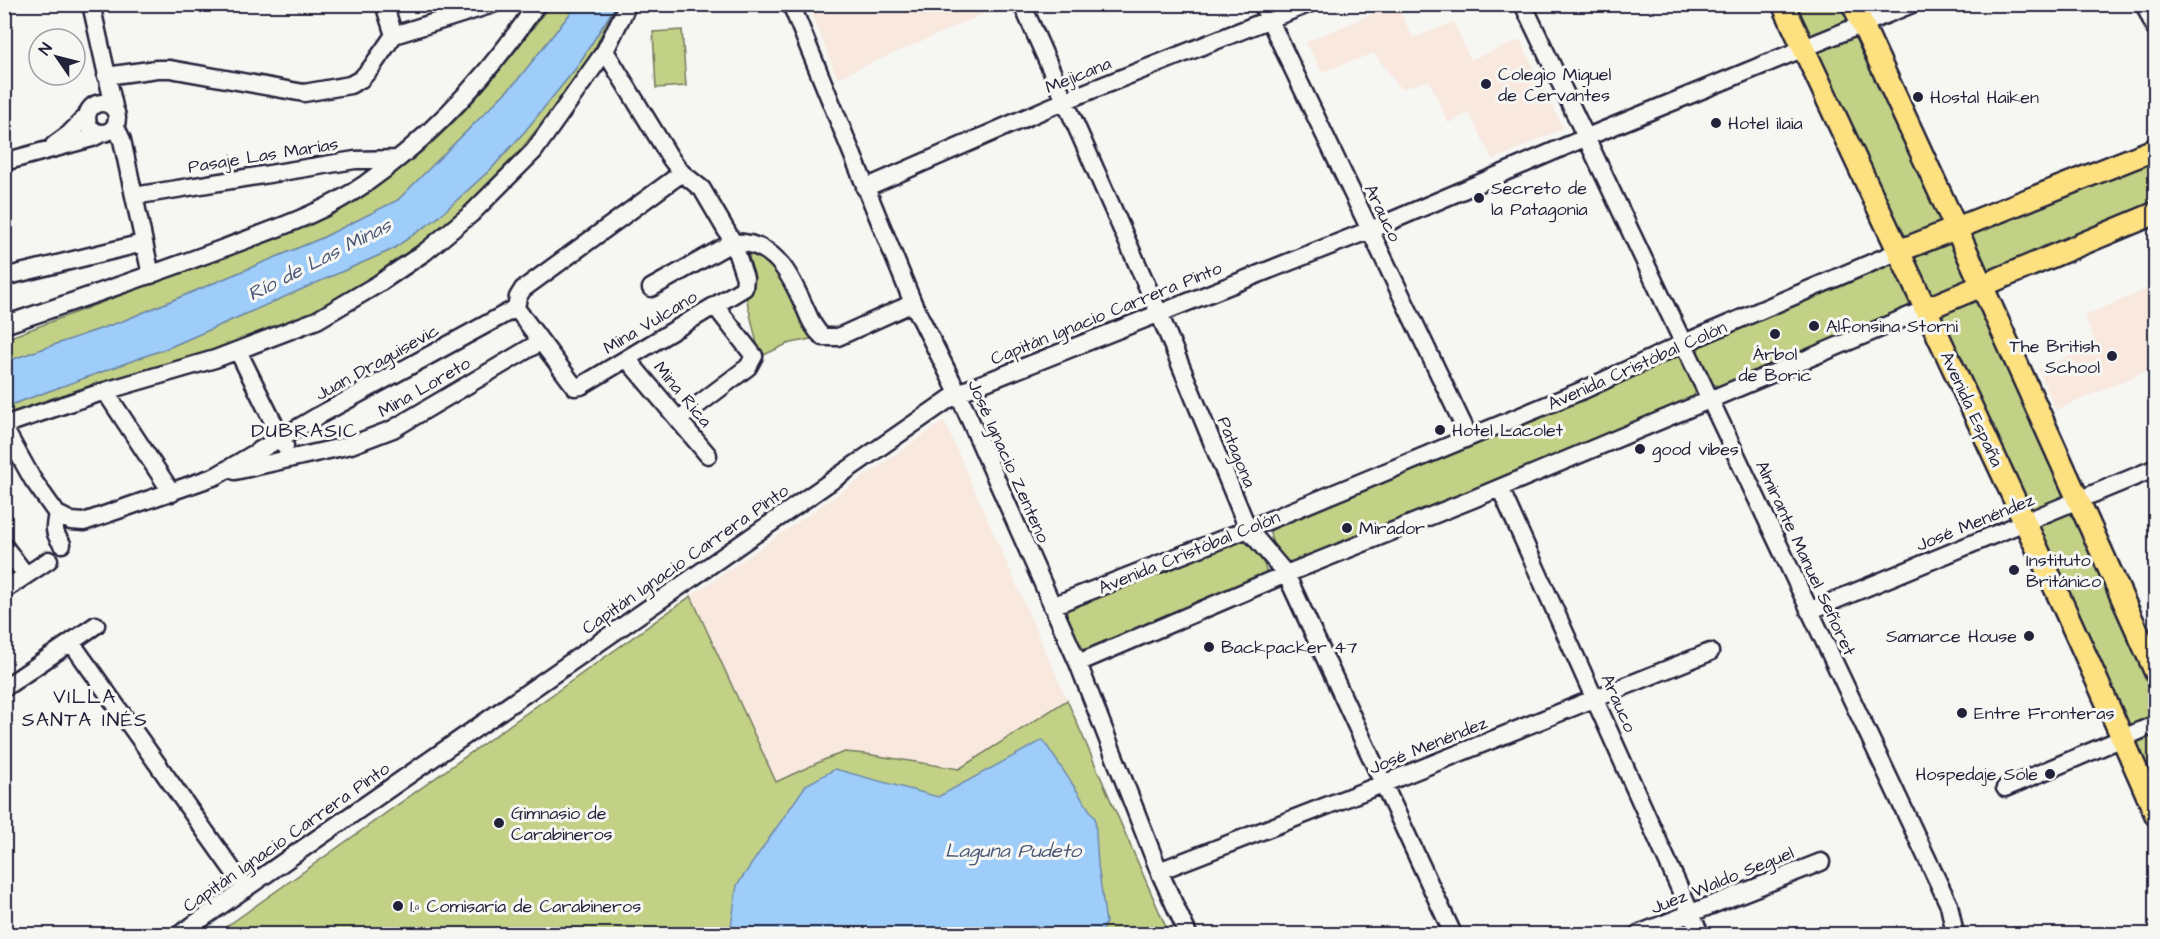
<svg xmlns="http://www.w3.org/2000/svg" width="2160" height="939" viewBox="0 0 2160 939" font-family="'Architects Daughter',sans-serif">
<rect width="100%" height="100%" fill="#f6f6f2"/>
<filter id="ink" filterUnits="userSpaceOnUse"><feTurbulence type="fractalNoise" baseFrequency=".0167" numOctaves="2"/><feDisplacementMap in="SourceGraphic" scale="12" xChannelSelector="R" yChannelSelector="G"/><feConvolveMatrix kernelMatrix="1 2 1 2 8 2 1 2 1" color-interpolation-filters="sRGB"/></filter>
<g filter="url(#ink)">
<path fill="#f8e8de" d="M1370 4 1397 5 1413 38 1454 22 1470 60 1520 40 1563 128 1493 160 1469 113 1448 123 1429 80 1401 89 1374 53 1322 72 1306 42 1373 14Z
M809 5H1004L837 78Z
M2155 286V367L2056 410 2038 369 2096 345 2084 316Z
M944 421 1067 700 944 778 845 752 776 783 691 596Z"/>
<path fill="#c2d185" stroke="#727a60" stroke-width="1.5" d="M550 5H577L516 82 398 200 322 238 123 321 5 362V339C66 316 127 293 188 270 262 242 339 214 404 166 461 123 508 62 550 5Z
M1791 5H1845L2074 505 2155 690V803Z
M614 8 591 56 554 108 518 153 452 220 365 283 307 315 208 352 113 379 5 416V407L170 347 391 250 436 219 492 168 525 131 576 68Z
M682 30 686 86 656 88 653 32Z
M2155 156V212L1986 281 1966 235Z
M746 242 766 251 815 338 787 344 760 357 744 288 753 275Z
M1894 263 1914 307 1722 387 1710 383 1697 354 1700 345Z
M1673 356 1682 358 1696 391 1691 402 1296 562 1287 561 1273 545 1270 533 1276 522Z
M1235 539C1257 545 1261 552 1267 574L1088 650 1080 648 1066 614 1069 604Z
M691 596 776 782 828 758 845 752 866 754 959 769 1067 700 1169 934H216Z"/>
<path fill="#9fcdfa" stroke="#6d89ae" stroke-width="1.5" d="M577 5H616L576 68 525 131 492 168 436 219 391 250 170 347 5 407V362L123 321 322 238 398 200 516 82Z
M1043 740 1095 818 1098 865 1106 923 1101 934H730L737 885 806 785 835 769 938 797Z"/>
<g fill="none" stroke-linecap="round" stroke-linejoin="round">
<defs>
<path id="minor" d="M91 4 115 111
M384 4 394 35
M791 4 913 303 958 393 1078 663 1159 871 1188 934
M1022 4 1159 313 1248 529 1286 574 1453 934
M1262 4 1469 437
M1523 4 1949 905 1955 934
M2144 4 2156 30
M106 76 157 69H170L304 93 350 85 361 79 371 68 394 35 493 4
M87 118a15 15 0 1 1 30 0a15 15 0 1 1-30 0Z
M115 125 122 140 151 275
M54 145 69 134 87 116
M4 162 92 138 102 133
M865 188 1064 101 1308 4
M134 196 355 160 398 159
M4 277 143 243
M651 288 733 242C777 242 790 276 806 310 810 320 814 329 823 337H838L913 303
M516 308 575 387 581 386 744 288 745 278 733 242 702 189 682 173 671 159 605 51
M516 308 518 297 523 289 682 173
M4 325C78 300 151 275 224 248 272 230 322 214 365 184 433 136 490 73 537 4
M238 351 285 446
M627 359 708 455
M105 391 172 493
M678 420 748 367 754 356 715 306
M4 425 105 391 215 359 317 320 378 284 425 252 471 214 534 151 605 51 628 4
M4 428 33 480 57 514C54 528 53 532 62 544
M235 471 351 445 393 429 540 342
M1500 488 1700 934
M57 514 71 521 84 522 216 476 318 416 516 308
M4 546 26 575
M4 590 49 560
M1052 606 1248 529 1588 388 1684 343 1899 251
M1809 611 2156 468
M71 642 246 889
M1078 663 1286 574 1473 499 1926 309
M4 688 96 625
M2005 788 2156 724
M1159 871 1385 783 1710 652
M180 934 958 393 1370 230 1587 137 1912 4
M1638 934 1821 862"/>
<path id="major" d="M1783 4C1908 274 2038 542 2156 815
M1853 4 1956 228 2156 673
M1899 251 2156 149
M1926 309 2156 213"/>
</defs>
<use href="#minor" stroke="#22223b" stroke-width="21"/>
<use href="#major" stroke="#22223b" stroke-width="26"/>
<use href="#minor" stroke="#f6f6f2" stroke-width="16"/>
<use href="#major" stroke="#fde080" stroke-width="21"/>
</g>
</g>
<g fill="#22223b" stroke="#f6f6f2" stroke-width="2">
<circle cx="1486" cy="84" r="6"/>
<circle cx="1918" cy="97" r="6"/>
<circle cx="1716" cy="123" r="6"/>
<circle cx="1479" cy="198" r="6"/>
<circle cx="1814" cy="326" r="6"/>
<circle cx="1775" cy="334" r="6"/>
<circle cx="2112" cy="356" r="6"/>
<circle cx="1440" cy="430" r="6"/>
<circle cx="1640" cy="449" r="6"/>
<circle cx="1347" cy="528" r="6"/>
<circle cx="2014" cy="570" r="6"/>
<circle cx="2029" cy="636" r="6"/>
<circle cx="1209" cy="647" r="6"/>
<circle cx="1962" cy="713" r="6"/>
<circle cx="2050" cy="774" r="6"/>
<circle cx="499" cy="823" r="6"/>
<circle cx="398" cy="906" r="6"/>
</g>
<g text-anchor="middle" stroke-width="6" stroke-linejoin="round" paint-order="stroke">
<g font-size="18" fill="#22223b" stroke="#f6f6f2" text-anchor="start">
<text x="1498" y="80">Colegio Miguel<tspan x="1498" dy="21">de Cervantes</tspan></text>
<text x="1930" y="103">Hostal Haiken</text>
<text x="1728" y="129">Hotel ilaia</text>
<text x="1491" y="194">Secreto de<tspan x="1491" dy="21">la Patagonia</tspan></text>
<text x="1826" y="332">Alfonsina Storni</text>
<text x="2100" y="352" text-anchor="end">The British<tspan x="2100" dy="21">School</tspan></text>
<text x="1775" y="360" text-anchor="middle">Árbol<tspan x="1775" dy="21">de Boric</tspan></text>
<text x="1452" y="436">Hotel Lacolet</text>
<text x="1652" y="455">good vibes</text>
<text x="1359" y="534">Mirador</text>
<text x="2026" y="566">Instituto<tspan x="2026" dy="21">Británico</tspan></text>
<text x="2017" y="642" text-anchor="end">Samarce House</text>
<text x="1221" y="653">Backpacker 47</text>
<text x="1974" y="719">Entre Fronteras</text>
<text x="2038" y="780" text-anchor="end">Hospedaje Sole</text>
<text x="511" y="819">Gimnasio de<tspan x="511" dy="21">Carabineros</tspan></text>
<text x="410" y="912">1.ª Comisaría de Carabineros</text>
</g>
<g font-size="18" fill="#22223b" stroke="#f6f6f2">
<text transform="translate(1078 75) rotate(-22)" y="6">Mejicana</text>
<text transform="translate(263 155) rotate(-9)" y="6">Pasaje Las Marías</text>
<text transform="translate(1383 213) rotate(64)" y="6">Arauco</text>
<text transform="translate(1106 313) rotate(-22)" y="6">Capitán Ignacio Carrera Pinto</text>
<text transform="translate(650 322) rotate(-31)" y="6">Mina Vulcano</text>
<text transform="translate(377 362) rotate(-29)" y="6">Juan Draguisevic</text>
<text transform="translate(1637 365) rotate(-24)" y="6">Avenida Cristóbal Colón</text>
<text transform="translate(424 387) rotate(-30)" y="6">Mina Loreto</text>
<text transform="translate(683 394) rotate(50)" y="6">Mina Rica</text>
<text transform="translate(1972 409) rotate(65)" y="6">Avenida España</text>
<text transform="translate(1237 452) rotate(68)" y="6">Patagona</text>
<text transform="translate(1009 461) rotate(66)" y="6">José Ignacio Zenteno</text>
<text transform="translate(1975 522) rotate(-22)" y="6">José Menéndez</text>
<text transform="translate(1189 552) rotate(-22)" y="6">Avenida Cristóbal Colón</text>
<text transform="translate(1806 558) rotate(65)" y="6">Almirante Manuel Señoret</text>
<text transform="translate(685 559) rotate(-35)" y="6">Capitán Ignacio Carrera Pinto</text>
<text transform="translate(1619 703) rotate(66)" y="6">Arauco</text>
<text transform="translate(1428 745) rotate(-22)" y="6">José Menéndez</text>
<text transform="translate(286 837) rotate(-35)" y="6">Capitán Ignacio Carrera Pinto</text>
<text transform="translate(1722 880) rotate(-22)" y="6">Juez Waldo Seguel</text>
</g>
<g font-size="20" font-style="italic" fill="#485574" stroke="#f6f6f2">
<text transform="translate(319 259) rotate(-27)" y="7">Río de Las Minas</text>
<text x="1013" y="857">Laguna Pudeto</text>
</g>
<g font-size="20" letter-spacing="1.5" fill="#22223b" stroke="#f6f6f2">
<text x="305" y="437">DUBRASIC</text>
<text x="85" y="703">VILLA<tspan x="85" dy="23">SANTA INÉS</tspan></text>
</g>
</g>
<rect width="2160" height="939" fill="none" stroke="#f6f6f2" stroke-width="24"/>
<rect x="12" y="12" width="2136" height="915" fill="none" stroke="#22223b" stroke-width="2" filter="url(#ink)"/>
<g transform="translate(57 57) rotate(305)"><circle r="28" fill="#f6f6f2" stroke="#a1a1a9" stroke-width="1.5"/>
<path d="M0-4.5L10 22L0 15L-10 22Z" fill="#22223b"/>
<text y="-9" font-size="16" font-weight="bold" text-anchor="middle" fill="#22223b">N</text>
</g>
</svg>
